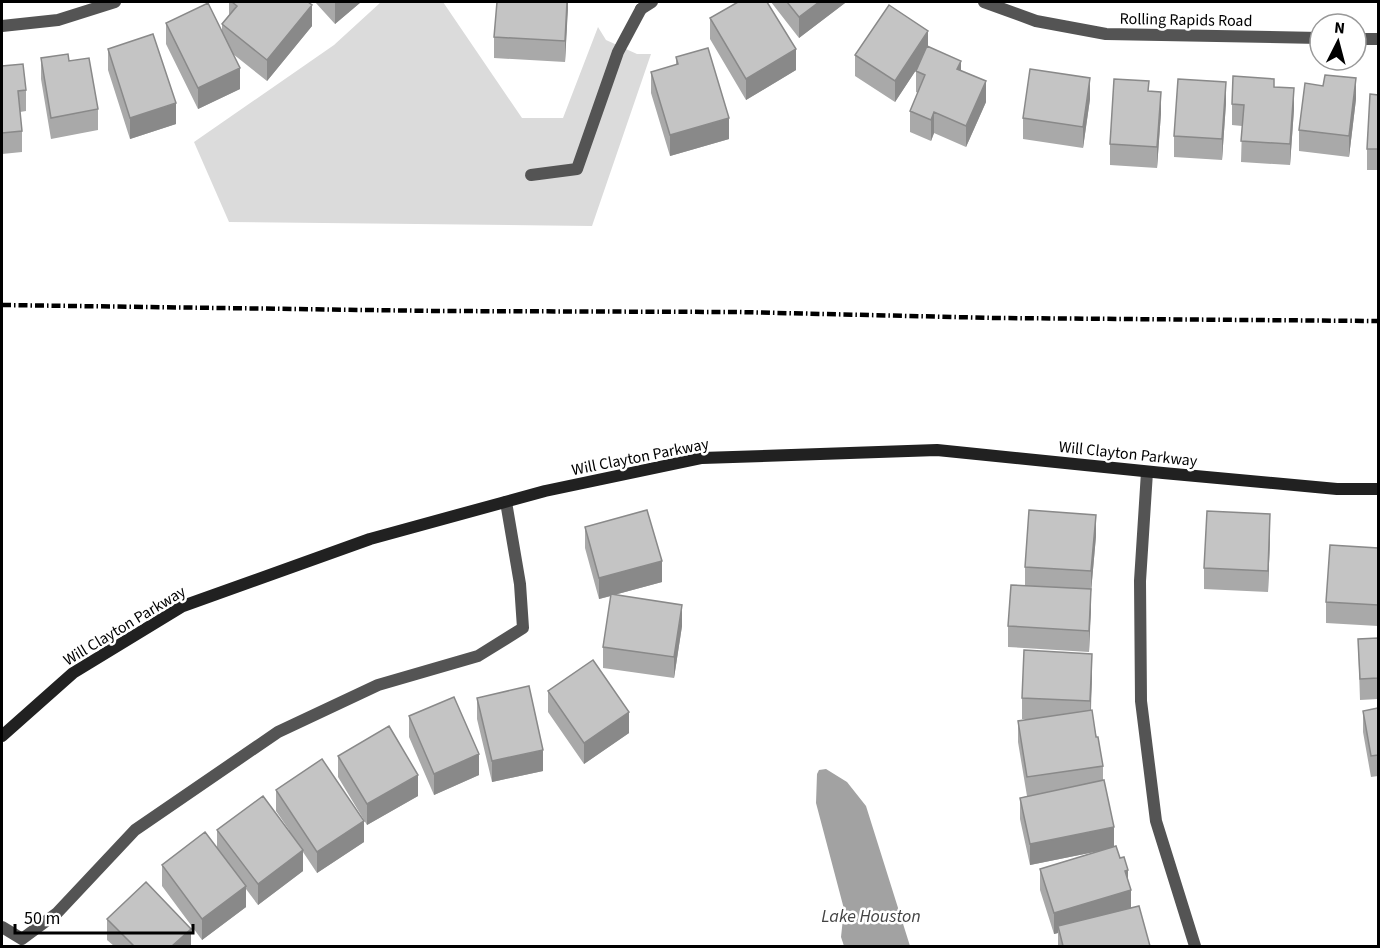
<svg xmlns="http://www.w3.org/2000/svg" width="1380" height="948" viewBox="0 0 1380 948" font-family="'Source Sans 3',sans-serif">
<rect width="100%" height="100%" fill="#fff"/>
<path fill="#dbdbdb" d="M381 2H443L522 118H563L598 27 606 40 637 54H651L592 226 229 222 194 142 334 45Z"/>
<path fill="#a2a2a2" d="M826 769 847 782 866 806 910 946H844L841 937 844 909 816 803 817 774 819 770Z"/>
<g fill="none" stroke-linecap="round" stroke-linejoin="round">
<path stroke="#545454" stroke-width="12" d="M531 175 577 169 618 52 641 9"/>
<path stroke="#545454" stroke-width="12" d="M984 2 1036 21 1106 34 1320 38
M641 9 652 2
M2 26 58 20 115 2
M1356 39H1378
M1147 472 1140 581 1141 701 1156 821 1195 946
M2 927 22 939 57 913 135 830 278 732 378 685 478 656 523 628 520 584 506 502"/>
<path stroke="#212121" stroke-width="12" d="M2 736 73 673 183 606 370 539 545 491 702 458 937 450 1163 473 1337 489H1378"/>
<path stroke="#000" stroke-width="4.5" stroke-dasharray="9 3 1.5 3" stroke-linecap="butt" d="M2 305 439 311 738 312 996 318 1378 321"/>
</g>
<path fill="#a9a9a9" d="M229 2H308L312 26 267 81 233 54 240 89 198 109 166 44V23L222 31V24L229 15Z
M315 2H361L335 24Z
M568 2 565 62 494 58V37Z
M771 2H845V3L799 38Z
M710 18 796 70 746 100 710 39Z
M928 47 961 70 986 102 966 147 934 133 931 141 910 132V111L918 93 916 92V70L895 102 855 76V55Z
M108 49 176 124 130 139 108 70Z
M676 57 729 139 670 156 651 93V72L676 65Z
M41 58 69 61 98 109V130L51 139 41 79Z
M2 66 26 90V111L20 112 22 131V152L2 154Z
M1274 87 1294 109 1290 165 1241 162 1242 126 1232 125V104Z
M1149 92 1161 113 1157 168 1110 165V144Z
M1378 95V170H1367V149Z
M1090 99 1083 148 1023 139V118Z
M1356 99 1349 157 1299 151V130Z
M1226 103 1222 160 1174 157V136Z
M585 527 662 582 614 595 682 626 674 678 603 668V647L611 596 599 599 585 548Z
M1270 535 1268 592 1204 589V568Z
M1096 536 1091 592 1089 652 1008 647V626L1025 585V567Z
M1378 548V626L1326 623V602Z
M1378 638V699L1360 700 1358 639Z
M1092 675 1091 711 1103 766V780L1114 846 1128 881 1131 908 1150 946H1058V933L1054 934 1040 890V869L1099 851 1030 865 1020 819V798L1027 796 1018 742V721L1030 719H1022V698Z
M548 691 629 733 584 764 548 712Z
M477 698 543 771 492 782 477 719Z
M1378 708V776L1371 777 1363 732V711Z
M409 716 479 775 434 795 409 737Z
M338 756 418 796 367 825 338 777Z
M276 790 364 842 317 873 303 852V871L258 905 246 889V907L202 940 162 886V865L217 848V830H289L276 811Z
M107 919 191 946H114L107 940Z"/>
<path fill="#898989" d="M337 2H361L335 24V3Z
M567 2H568V8L565 62V41Z
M819 2H845V3L799 38V17Z
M312 5V26L267 81V60Z
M928 31V52L895 102V81Z
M796 49V70L746 100V79Z
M961 61V82L957 69Z
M240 68V89L198 109V88Z
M1090 78V99L1083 148V127Z
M1356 78V99L1349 157V136Z
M986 81V102L966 147V126Z
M1226 82V103L1222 160V139Z
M1294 88V109L1290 165V144Z
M1161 92V113L1157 168V147Z
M176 103V124L130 139V118Z
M934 112V133L931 141V120Z
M729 118V139L670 156V135Z
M1270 514V535L1268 592V571Z
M1096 515V536L1091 592V571Z
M662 561V582L599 599V578Z
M1091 589V610L1089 652V631Z
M682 605V626L674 678V657Z
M1092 654V675L1090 722V701Z
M629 712V733L584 764V743Z
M543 750V771L492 782V761Z
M479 754V775L434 795V774Z
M418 775V796L367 825V804Z
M364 821V842L317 873V852Z
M1114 827V848L1030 865V844Z
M303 850V871L258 905V884Z
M1128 870V891L1131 890V911L1058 926V933L1054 934V913L1125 871Z
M246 886V907L202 940V919Z
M191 929V946H172Z"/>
<path fill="#c4c4c4" stroke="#898989" stroke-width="1.5" d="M232 2H308L312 5 267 60 222 24 237 6Z
M497 2H567L565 41 494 37Z
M738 2H767L796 49 746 79 710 18Z
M787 2H819L799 17Z
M208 3 240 68 198 88 166 23Z
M889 5 928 31 895 81 855 55Z
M153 34 176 103 130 118 108 49Z
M927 46 961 61 957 69 986 81 966 126 934 112 931 120 910 111 925 75 916 71Z
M708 48 729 118 670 135 651 72 678 64 676 57Z
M68 54 69 61 89 58 98 109 51 118 41 58Z
M23 64 26 90 18 91 22 131 2 133V66Z
M1030 69 1090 78 1083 127 1023 118Z
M1325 75 1356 78 1349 136 1299 130 1305 83 1323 86Z
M1233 76 1274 79V87L1294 88 1290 144 1241 141 1244 105 1232 104Z
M1114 79 1149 81 1148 91 1161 92 1157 147 1110 144Z
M1178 79 1226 82 1222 139 1174 136Z
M1370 94 1378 95V149H1367Z
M647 510 662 561 599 578 585 527Z
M1029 510 1096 515 1091 571 1025 567Z
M1207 511 1270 514 1268 571 1204 568Z
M1330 545 1378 548V605L1326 602Z
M1011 585 1091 589 1089 631 1008 626Z
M611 594 682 605 674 657 603 647Z
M1378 638V678L1360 679 1358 639Z
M1024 650 1092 654 1090 701 1022 698Z
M593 660 629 712 584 743 548 691Z
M529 686 543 750 492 761 477 698Z
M454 697 479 754 434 774 409 716Z
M1378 708V755L1371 756 1363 711Z
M1092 710 1096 737H1098L1103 766 1027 777 1018 721Z
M389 726 418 775 367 804 338 756Z
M322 759 364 821 317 852 276 790Z
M1104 780 1114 827 1030 844 1020 798Z
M263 796 303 850 258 884 217 830Z
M205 832 246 886 202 919 162 865Z
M1116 846 1120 858 1124 857 1128 870 1125 871 1131 890 1054 913 1040 869Z
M146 882 191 929 172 946H134L107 919Z
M1139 906 1150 946H1063L1058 926Z"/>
<g text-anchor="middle" stroke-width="5" stroke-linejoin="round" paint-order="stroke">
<g font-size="16" fill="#000" stroke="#fff">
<text transform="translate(1186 19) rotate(1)" y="6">Rolling Rapids Road</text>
<text transform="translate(1128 453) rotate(6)" y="6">Will Clayton Parkway</text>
<text transform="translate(640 456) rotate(-11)" y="6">Will Clayton Parkway</text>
<text transform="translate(124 625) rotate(-31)" y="6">Will Clayton Parkway</text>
</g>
<g font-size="18" font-style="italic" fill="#434343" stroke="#fff">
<text x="871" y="922">Lake Houston</text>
</g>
</g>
<rect width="1380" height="948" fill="none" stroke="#000000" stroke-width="6"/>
<g transform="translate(1338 42) rotate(6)"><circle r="28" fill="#ffffff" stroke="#999999" stroke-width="1.5"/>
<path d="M0-4.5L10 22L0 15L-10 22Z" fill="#000000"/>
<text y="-9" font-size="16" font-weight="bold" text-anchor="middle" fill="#000000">N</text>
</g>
<path d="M15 924v9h178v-9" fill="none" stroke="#000000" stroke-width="3"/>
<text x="24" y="924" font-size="18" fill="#000000" stroke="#ffffff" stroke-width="4.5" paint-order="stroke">50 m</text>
</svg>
